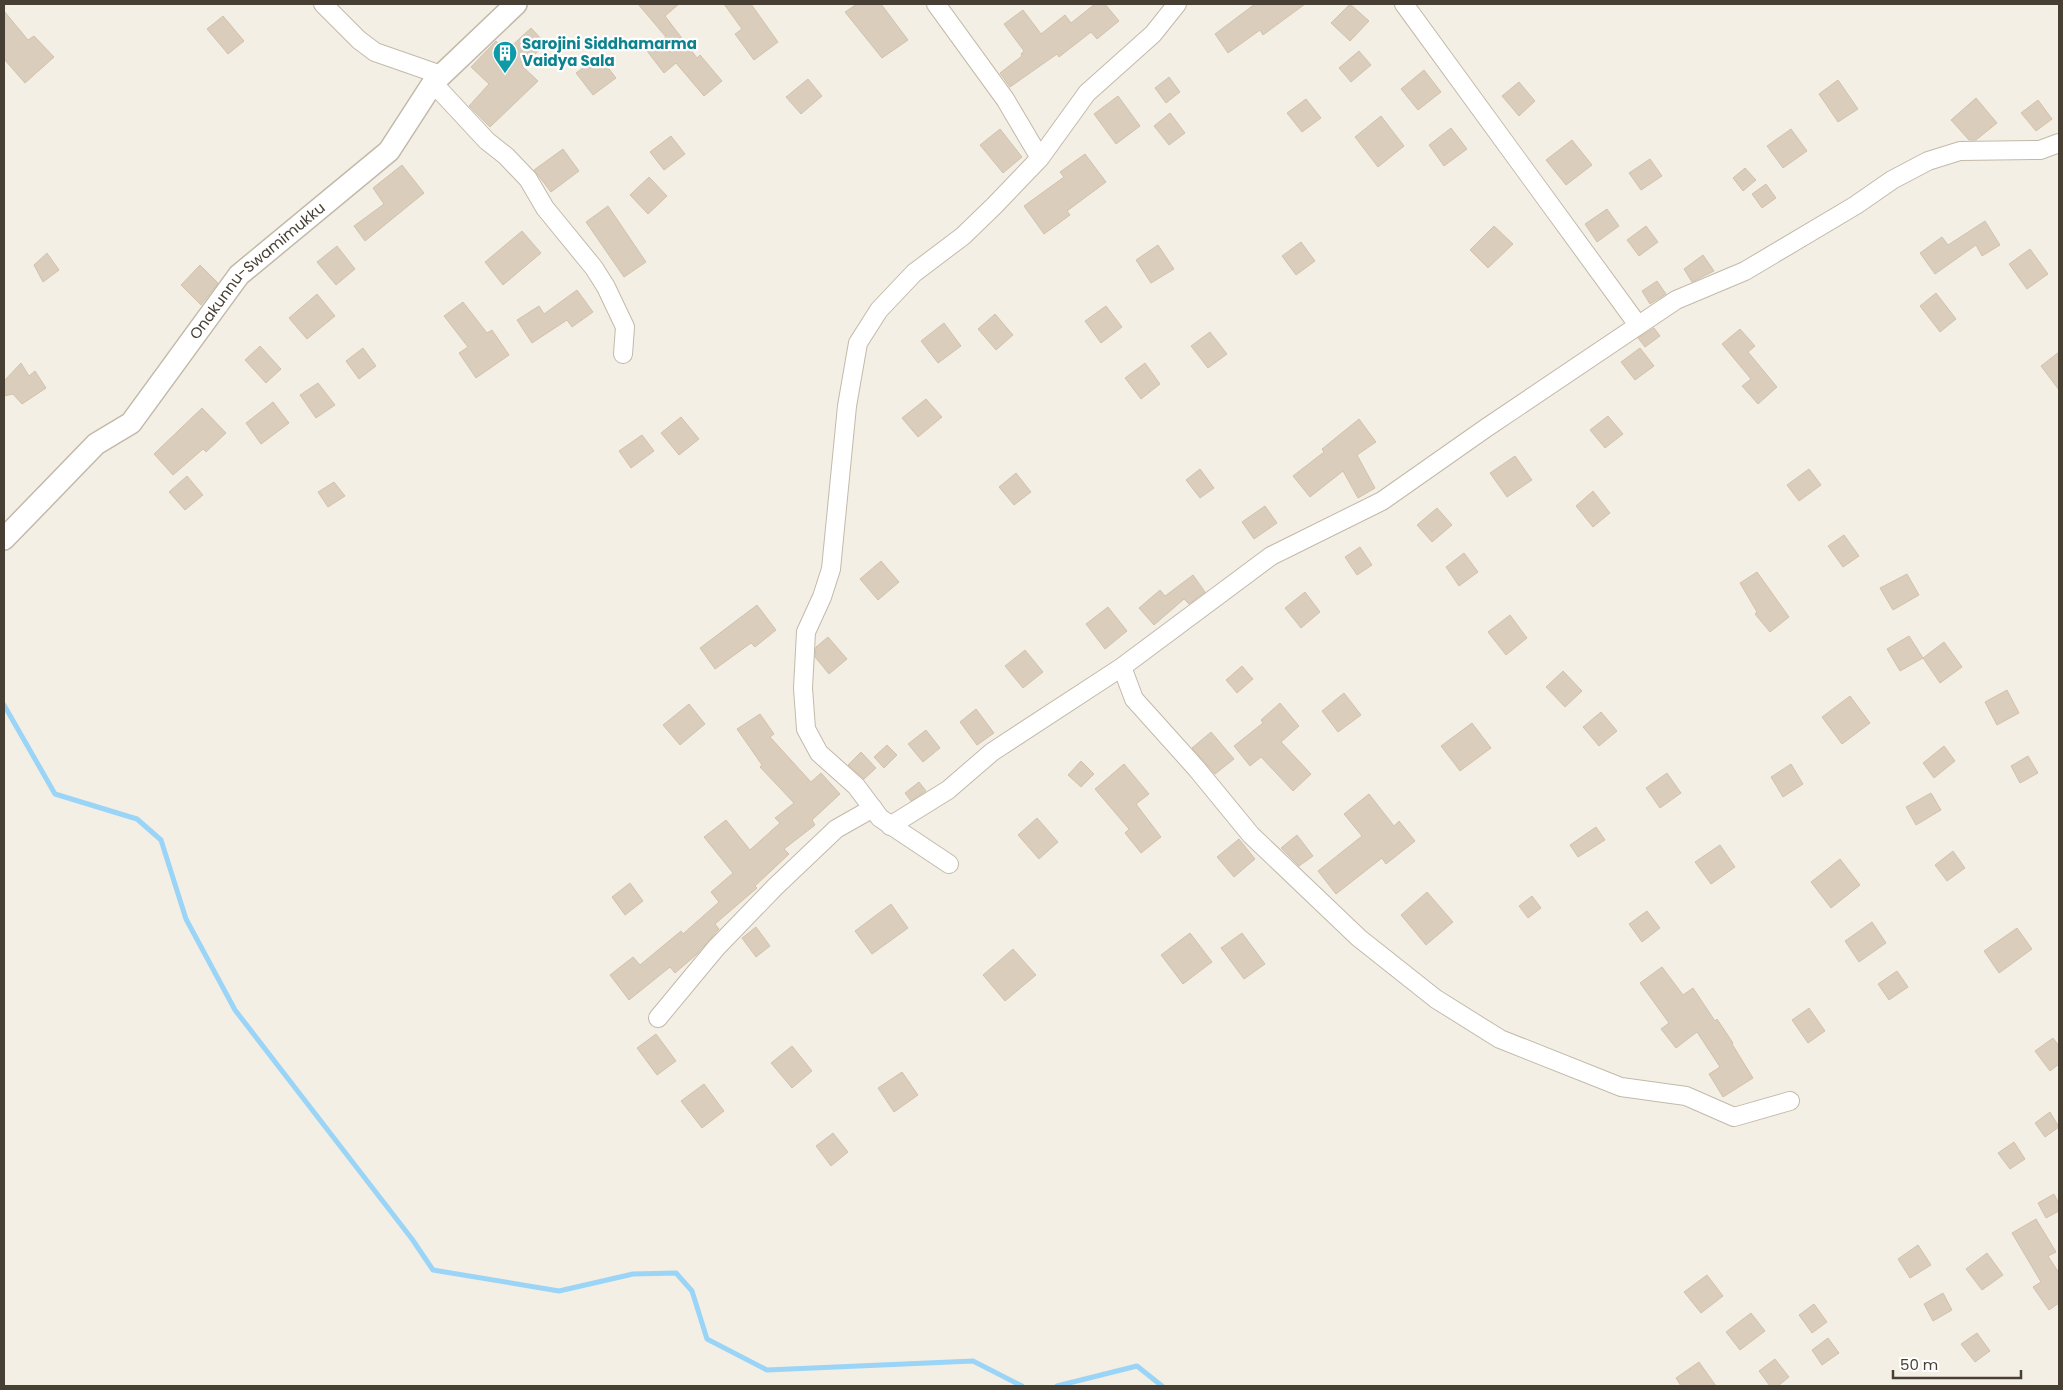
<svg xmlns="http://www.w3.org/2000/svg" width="2063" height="1390" viewBox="0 0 2063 1390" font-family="Poppins,sans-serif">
<rect width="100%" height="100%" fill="#f4efe5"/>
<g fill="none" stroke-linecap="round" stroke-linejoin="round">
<path stroke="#9ad4f7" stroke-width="5" d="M4 705 55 794 137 819 161 840 186 919 235 1010 412 1239 433 1270 559 1291 633 1274 676 1273 692 1291 707 1339 767 1370 973 1361 1022 1386
M1057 1386 1137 1366 1162 1386"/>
</g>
<path fill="#dacdbc" stroke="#d2c2ab" d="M638 4H679L665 16 697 58 700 55 722 81 704 96 676 63 664 73 647 51 666 37Z
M724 4H751L778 42 754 60 735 34 742 29Z
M857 4H881L908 40 882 58 845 12Z
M1095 4H1105L1119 21 1097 39 1091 32 1059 57 1057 54 1010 87 1000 73 1022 56 1021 54 1024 51 1004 24 1023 10 1041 34 1065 15 1071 23Z
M1255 4H1305L1263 35 1260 30 1228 53 1215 34Z
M1350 4 1369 21 1350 41 1331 23Z
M4 11 28 40 34 36 54 57 25 83 4 59Z
M223 16 244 41 228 54 207 29Z
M531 28 546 44 522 66 538 81 490 127 469 106 489 84 471 67 496 41 506 51Z
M1359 51 1371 65 1351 82 1339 68Z
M599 56 616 78 593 95 576 73Z
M1424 70 1441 92 1418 110 1401 89Z
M1169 77 1180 92 1166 103 1155 88Z
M808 79 822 96 801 114 786 97Z
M1838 80 1858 109 1838 122 1819 94Z
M1519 82 1535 101 1519 116 1502 96Z
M1118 96 1140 126 1116 144 1094 114Z
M1976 98 1997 123 1976 140H1969L1951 120Z
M1306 99 1321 118 1302 132 1287 113Z
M2038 100 2052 119 2036 131 2021 113Z
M1170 113 1185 133 1169 145 1154 126Z
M1381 116 1404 146 1378 167 1355 137Z
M1451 128 1467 149 1444 166 1429 145Z
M1000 129 1022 157 1003 173 980 145Z
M1791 129 1807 151 1783 168 1767 146Z
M671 136 685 154 664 170 650 152Z
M1572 140 1592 165 1566 185 1546 160Z
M563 149 579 171 551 192 534 170Z
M1085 154 1106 182 1067 211 1070 215 1044 234 1024 206 1064 177 1060 172Z
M1650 159 1662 176 1641 190 1629 173Z
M402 165 424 193 365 241 354 226 384 204 373 188Z
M1745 168 1756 180 1743 191 1733 178Z
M649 177 667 196 648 214 630 195Z
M1766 184 1776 198 1762 208 1752 194Z
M608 206 646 262 624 277 586 222Z
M1607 209 1619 226 1597 242 1585 224Z
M1985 221 2000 245 1982 256 1976 245 1935 274 1920 253 1942 237 1948 245Z
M1494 226 1513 244 1488 268 1470 250Z
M1646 226 1658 242 1639 256 1627 240Z
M522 231 541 253 503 285 485 262Z
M1301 242 1315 261 1296 275 1282 256Z
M1158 245 1174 269 1151 283 1136 260Z
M337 246 355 269 336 285 317 262Z
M2030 249 2048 274 2027 289 2009 264Z
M47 253 59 270 43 282 34 265Z
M1703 255 1714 271 1692 282 1684 269Z
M200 265 218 283 201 305 181 285Z
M1657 281 1666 294 1650 304 1642 291Z
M577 290 593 312 572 327 567 320 532 343 517 320 539 306 544 314Z
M1936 293 1956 319 1940 332 1920 306Z
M317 294 335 316 307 339 289 318Z
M463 302 487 333 492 330 509 355 476 378 459 353 468 347 444 316Z
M1106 306 1122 327 1101 343 1085 321Z
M995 314 1013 335 996 350 978 329Z
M944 323 961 346 938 363 921 341Z
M1654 328 1660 336 1645 347 1638 338Z
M1740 329 1755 346 1748 352 1777 387 1758 404 1742 386 1751 379 1722 344Z
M1210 332 1227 354 1208 368 1191 346Z
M260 346 281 369 266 383 245 360Z
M363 348 376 366 359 379 346 361Z
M1640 348 1654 366 1635 380 1621 362Z
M2059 352V390L2041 366Z
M21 363 29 376 35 371 46 388 22 404 13 394 4 396V381Z
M1145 363 1160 384 1141 399 1125 378Z
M318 383 335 405 316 418 300 395Z
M926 399 942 417 918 437 902 418Z
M273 402 289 423 261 444 246 423Z
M202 408 226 433 206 452 203 449 173 475 154 454Z
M1608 416 1623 434 1605 448 1590 430Z
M681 417 699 439 679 455 661 433Z
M1359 419 1376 442 1357 455 1375 488 1358 498 1343 471 1310 497 1293 476 1324 452 1322 449Z
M642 435 654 451 631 468 619 451Z
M1515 456 1532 480 1507 497 1490 473Z
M1200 469 1214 488 1200 498 1186 480Z
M1809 469 1821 485 1799 501 1787 485Z
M1016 473 1031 492 1014 505 999 487Z
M187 476 203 495 185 510 169 492Z
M334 482 345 496 328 507 318 492Z
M1593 491 1610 513 1593 527 1576 506Z
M1265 506 1277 523 1254 539 1242 522Z
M1437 508 1452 525 1432 542 1417 525Z
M1844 535 1859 556 1843 567 1828 546Z
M1360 547 1372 565 1357 575 1345 557Z
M1464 553 1478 572 1459 586 1446 567Z
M881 561 899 582 878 600 860 579Z
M1757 572 1789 617 1770 632 1755 614 1757 612 1740 583Z
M1907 574 1919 595 1893 610 1880 588Z
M1193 575 1205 592 1189 604 1184 599 1154 625 1139 608 1160 590 1165 596Z
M1305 592 1320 612 1301 628 1285 608Z
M757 605 776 630 755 647 751 643 715 669 700 648Z
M1108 607 1127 631 1105 649 1086 624Z
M1510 615 1527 638 1506 655 1488 632Z
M1909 636 1923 658 1900 671 1887 649Z
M828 637 847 659 829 674 815 657 816 647Z
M1944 642 1962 667 1940 683 1923 658Z
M1025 650 1043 672 1023 688 1005 666Z
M1242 666 1253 679 1237 693 1226 680Z
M1563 671 1582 691 1565 707 1546 687Z
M2007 690 2019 713 1997 725 1985 702Z
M1344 693 1361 715 1338 732 1322 711Z
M1850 696 1870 723 1842 744 1822 717Z
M1280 703 1299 726 1281 742 1311 774 1293 791 1261 757 1250 766 1234 746 1263 723 1261 720Z
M689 704 705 724 680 745 663 725Z
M976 709 994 733 977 745 960 722Z
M1601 712 1617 731 1599 746 1583 727Z
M760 714 774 734 770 737 811 782 821 773 840 794 812 820 815 825 784 849 789 854 755 886 757 888 715 924 719 929 696 955 675 973 670 967 629 1000 610 975 633 957 640 965 681 931 683 934 719 902 711 892 733 873 704 837 726 820 750 850 780 823 775 818 794 803 760 767 762 765 737 729Z
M1472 723 1491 748 1460 771 1441 746Z
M926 730 940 748 923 762 908 744Z
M1211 732 1234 759 1215 774 1192 748Z
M887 745 897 755 884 768 874 757Z
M1944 746 1955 761 1934 778 1923 763Z
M861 752 876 768 864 779 848 765Z
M2028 756 2038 773 2020 783 2011 766Z
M1081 761 1094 774 1081 787 1068 775Z
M1124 764 1149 794 1136 804 1161 837 1141 853 1125 833 1129 829 1095 789Z
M1791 764 1803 784 1783 797 1771 777Z
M1667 773 1681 793 1660 808 1646 788Z
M919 782 926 791 911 801 905 793Z
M1931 793 1941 810 1916 825 1906 807Z
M1369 794 1394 826 1399 821 1415 841 1386 864 1382 858 1336 894 1318 871 1362 836 1344 814Z
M1037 818 1058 842 1039 859 1018 835Z
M1596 827 1605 840 1578 857 1570 845Z
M1297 835 1313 856 1299 866 1281 848Z
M1239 839 1255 859 1234 877 1217 857Z
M1720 845 1735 867 1711 884 1695 862Z
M1953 851 1965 868 1947 881 1935 865Z
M1840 859 1860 885 1831 908 1811 882Z
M630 883 643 901 625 915 612 897Z
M1427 892 1453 922 1426 945 1401 915Z
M1532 896 1541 908 1528 918 1519 906Z
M891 904 908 928 872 954 855 931Z
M1647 911 1660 928 1642 942 1629 924Z
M1872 922 1886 943 1859 962 1845 941Z
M756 927 770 946 756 957 742 938Z
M2017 928 2032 949 1999 973 1984 951Z
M1190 933 1212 962 1183 984 1161 955Z
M1242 933 1265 964 1244 979 1221 948Z
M1013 949 1036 975 1005 1001 983 975Z
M1662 967 1683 995 1693 988 1715 1021 1717 1019 1733 1043 1732 1044 1753 1078 1723 1097 1709 1074 1720 1067 1697 1032 1676 1048 1661 1029 1669 1023 1640 983Z
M1897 971 1908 987 1889 1000 1878 984Z
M1809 1008 1825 1031 1808 1043 1792 1020Z
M656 1034 676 1061 657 1075 637 1048Z
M2053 1038 2059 1046V1064L2050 1071 2035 1051Z
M792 1046 812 1071 792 1088 771 1063Z
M902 1072 918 1095 894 1112 878 1088Z
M704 1084 724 1111 702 1128 681 1101Z
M2050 1112 2059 1127 2045 1137 2035 1123Z
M833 1133 848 1152 831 1166 816 1146Z
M2014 1142 2025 1159 2010 1169 1998 1153Z
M2054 1194 2059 1204V1211L2046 1218 2038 1203Z
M2036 1219 2056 1252 2048 1256 2059 1273V1303L2049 1310 2033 1287 2041 1282 2012 1233Z
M1918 1245 1931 1265 1910 1278 1898 1259Z
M1987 1253 2003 1275 1982 1290 1966 1269Z
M1707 1275 1723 1296 1701 1313 1684 1292Z
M1943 1293 1952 1310 1933 1321 1924 1304Z
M1814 1304 1827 1322 1812 1333 1799 1315Z
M1751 1313 1765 1331 1740 1350 1726 1332Z
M1977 1333 1990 1351 1975 1362 1961 1344Z
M1828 1338 1839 1353 1822 1365 1812 1350Z
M1775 1359 1789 1377 1778 1386H1770L1759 1371Z
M1699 1362 1716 1386H1681L1676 1378Z"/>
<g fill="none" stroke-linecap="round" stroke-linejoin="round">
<defs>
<path id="minor" d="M323 4 359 40 375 52 441 75
M936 4 1005 99 1040 158
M1404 4 1638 325
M433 83 487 141 506 156 528 179 545 208 594 268 606 287 625 327 623 354
M890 826 948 790 992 752 1122 667
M949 864 880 818 856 786 819 753 806 729 803 688 806 632 822 597 831 569 847 406 858 343 879 310 914 273 963 236 994 206 1040 158 1087 93 1153 34 1177 4
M658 1018 716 948 775 887 836 829 873 808
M1790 1101 1734 1117 1686 1096 1621 1087 1500 1039 1436 999 1359 938 1251 835 1196 768 1134 699 1122 667 1271 556 1382 501 1486 428 1676 300 1745 271 1856 205 1892 180 1928 161 1960 151 2040 150 2059 143"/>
<g id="tertiary">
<path id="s1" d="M4 539 96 444 131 423 239 275 389 151 433 83 516 4"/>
</g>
</defs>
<use href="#minor" stroke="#c3b9a9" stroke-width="20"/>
<use href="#tertiary" stroke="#c3b9a9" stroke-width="24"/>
<use href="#minor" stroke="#fff" stroke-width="18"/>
<use href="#tertiary" stroke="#fff" stroke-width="21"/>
</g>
<defs>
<symbol id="building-pin" viewBox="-11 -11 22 30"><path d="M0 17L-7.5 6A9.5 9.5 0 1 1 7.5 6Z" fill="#0f9aa8" stroke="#fff"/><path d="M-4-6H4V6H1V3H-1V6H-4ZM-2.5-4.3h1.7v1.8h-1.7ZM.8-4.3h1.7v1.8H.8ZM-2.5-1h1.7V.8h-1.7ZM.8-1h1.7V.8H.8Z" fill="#fff"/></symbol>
</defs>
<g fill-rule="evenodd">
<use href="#building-pin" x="491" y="39" width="28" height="38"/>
</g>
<g text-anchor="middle" stroke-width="4.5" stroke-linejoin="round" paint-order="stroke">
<g font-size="15" font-weight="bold" fill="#0d838f" stroke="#fff" text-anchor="start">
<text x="522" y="49">Sarojini Siddhamarma<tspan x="522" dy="17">Vaidya Sala</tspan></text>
</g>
<g font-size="15" fill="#473f34" stroke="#fff">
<text dy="5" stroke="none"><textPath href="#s1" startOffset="372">Onakunnu-Swamimukku</textPath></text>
</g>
</g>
<rect width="2063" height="1390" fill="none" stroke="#473f34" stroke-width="10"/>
<path d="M1893 1370v8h128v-8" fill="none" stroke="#473f34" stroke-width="2.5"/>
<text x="1900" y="1370" font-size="15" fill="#473f34" stroke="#ffffff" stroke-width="4" paint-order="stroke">50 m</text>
</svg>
